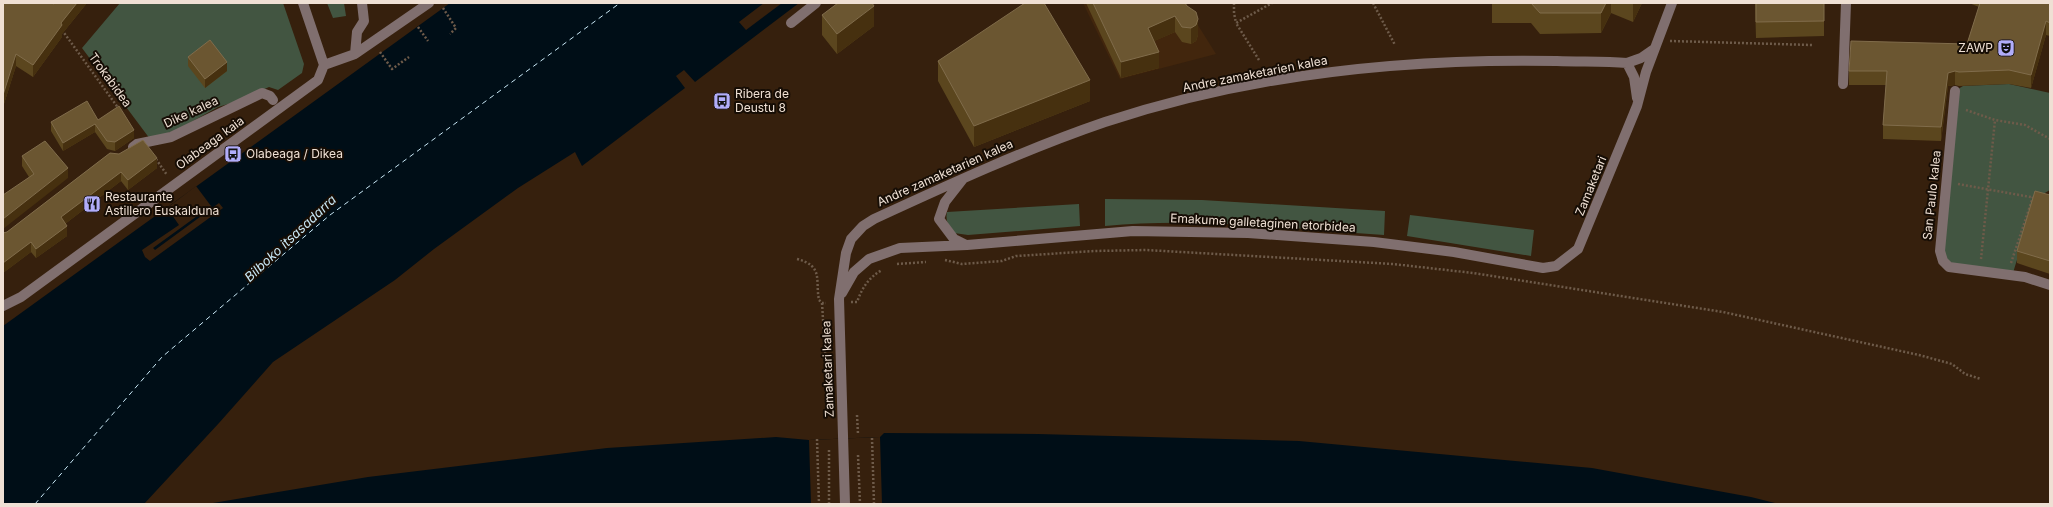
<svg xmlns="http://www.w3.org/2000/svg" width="2053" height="507" viewBox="0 0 2053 507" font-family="Inter,sans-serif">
<rect width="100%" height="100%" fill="#36200d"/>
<path fill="#42260d" d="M1083 3H1184L1216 54 1120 79Z"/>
<path fill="#425541" d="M120 3H283L304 64 302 73 278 90 269 87 238 101 218 107 177 130 150 139 82 48Z
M327 3H344L346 16 333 18Z
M2009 84 2050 93V190L2036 198 2012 276 1943 261 1955 91 1963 86Z
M1105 199 1202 200 1385 211 1384 235C1292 229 1198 217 1105 226Z
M1079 204 1080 226 968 235 954 233C949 226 945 221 947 212Z
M1410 215 1534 230 1531 256 1407 236Z"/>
<path fill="#000e17" d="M450 3H799L695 82 684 70 676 76 685 88 582 166 575 152 518 188 434 249 395 280 273 362 219 423 144 504H3V326Z
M884 433 1038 434 1299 441 1592 468 1751 497 1779 504H207L368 477 607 448 776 437 809 440 880 437Z"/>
<path fill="#36200d" d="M764 3H782L746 30 739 22Z
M196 186 211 206 153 248 155 250 219 203 223 208 150 261 145 257 142 250 179 225 167 208Z
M880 437 882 504H811L809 440Z"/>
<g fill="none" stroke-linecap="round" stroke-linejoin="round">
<path stroke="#cae9f7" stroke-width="1" stroke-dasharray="5 4" stroke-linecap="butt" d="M35 504 162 357 330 215 620 3"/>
<path stroke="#6e5b4a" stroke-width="2.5" stroke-dasharray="2 2" stroke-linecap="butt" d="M1234 3V13L1236 23
M1373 3 1395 45
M443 8 456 28 450 34
M418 27 428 41
M62 30 119 109
M1670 41 1812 45
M380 52 392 69 409 57
M1259 60 1236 23 1272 3
M1966 110 1995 120 2025 125 2050 139
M156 159 167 175
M1958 184 2036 198
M797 259C824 266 815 280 819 300L822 303H826
M1981 259 1995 120
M945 260 962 264 1002 261 1016 256 1095 251 1146 250 1393 264 1473 273 1723 312 1919 355 1952 364 1965 374 1981 379
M2011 263 2033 197
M897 264 926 262
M851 302H857C862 288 869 277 882 270
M822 303 827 383
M857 415 858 434
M872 438 874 504
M817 439 819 504
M829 450V504
M858 455 860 504"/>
<path stroke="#806f6f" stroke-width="10" d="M303 3 324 65
M791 23 816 3
M355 54 357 32 364 21 362 3
M1627 63 1634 77 1637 98
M1843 84 1846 3
M1955 91 1940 251 1943 261 1949 267 2025 277 2050 285
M133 147 137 144 171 137 262 93 270 96 273 100
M963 179 945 202 939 219 954 239 966 245
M842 293 854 272 869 259 900 248 967 245 1133 231 1248 233 1374 242 1454 252 1543 268 1556 266 1578 249 1637 106 1646 72 1672 3
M3 306 21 297 318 80 324 65 355 54 429 3
M845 504 839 299 846 253 851 239 863 226 874 219C950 184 1026 149 1105 122 1250 74 1405 58 1557 61 1580 62 1604 61 1627 63L1641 58 1654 49"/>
</g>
<path fill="#5b461e" d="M3 3H87L62 34V37L33 77 16 66 3 107Z
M1086 3H1185L1198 35 1196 41 1191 44 1182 42 1175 32 1154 41 1159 68 1121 78Z
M1492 3H1642L1633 22 1611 13 1601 33 1540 34 1531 23H1492Z
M1755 3H1824V36L1756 38Z
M1969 3H2050V36L2046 35 2031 88 2009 84 1959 86 1955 85 1948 86 1941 141 1883 139V125L1886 85H1849V71L1967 44 1979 7Z
M822 15 874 26 837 54 822 35Z
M188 57 227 71 205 88 188 66Z
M938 61 1090 101 974 147 938 81Z
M98 120 134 138 115 151 107 149 95 132 63 151 51 131V122Z
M110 153 157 168 128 190 121 181 65 224 67 236 36 258 31 252 3 273V233L7 232Z
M22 156 68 178 29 177 22 166Z
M2050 195V274L2017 263V251Z"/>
<path fill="#46300f" d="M77 3H87L62 34V37L33 77V65L61 23Z
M1606 3H1611V13L1601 33V13Z
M1633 3H1642L1633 22Z
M874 6V26L837 54V34Z
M1175 16V32L1148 44V28Z
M1198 19V35L1196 41 1191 44V28Z
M2046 21V35L2031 88V75Z
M1159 52V68L1121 78V62Z
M16 54V66L3 107V95Z
M227 62V71L205 88V79Z
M1955 71V85L1948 86 1941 141V127L1948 73Z
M1090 80V101L974 147V126Z
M95 124V132L63 151V143Z
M134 130V138L115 151V142Z
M157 158V168L128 190V180Z
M68 168V178L3 229V219Z
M121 172V181L61 227V217Z
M67 226V236L36 258V249Z
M31 242V252L3 273V263Z"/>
<path fill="#6b5631" stroke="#806c4b" d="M3 3H51L54 4 53 3H77L61 23 62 25 33 65 16 54 3 95Z
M838 3H872L874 6 837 34 822 15Z
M1025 3H1044L1090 80 974 126 938 61Z
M1093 3H1185L1187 6 1196 12 1198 19 1196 25 1191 28 1182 27 1175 16 1148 28 1159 52 1121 62Z
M1531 3H1606L1601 13H1540Z
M1756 3H1824V21L1756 22Z
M1980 3H2050V23L2046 21 2031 75 2009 70 1959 72 1955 71 1948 73 1941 127 1883 125 1887 71H1849L1851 41 1967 44Z
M210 40 227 62 205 79 188 57Z
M87 101 98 120 119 106 134 130 115 142 107 141 95 124 63 143 51 122Z
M143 140 157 158 128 180 121 172 61 217 67 226 36 249 31 242 3 263V233L7 232 110 153 119 154Z
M45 141 68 168 3 219V195L34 174 22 156Z
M2035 191 2050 195V261L2017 251Z"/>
<defs>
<symbol id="theatre-square" viewBox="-11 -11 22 22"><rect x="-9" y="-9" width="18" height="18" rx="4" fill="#b1adfa" stroke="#160d05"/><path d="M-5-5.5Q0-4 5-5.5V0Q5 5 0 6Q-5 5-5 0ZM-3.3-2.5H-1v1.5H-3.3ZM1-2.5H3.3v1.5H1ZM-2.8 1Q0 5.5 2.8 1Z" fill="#111"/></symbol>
<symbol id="bus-square" viewBox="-11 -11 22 22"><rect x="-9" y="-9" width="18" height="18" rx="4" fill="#b1adfa" stroke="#160d05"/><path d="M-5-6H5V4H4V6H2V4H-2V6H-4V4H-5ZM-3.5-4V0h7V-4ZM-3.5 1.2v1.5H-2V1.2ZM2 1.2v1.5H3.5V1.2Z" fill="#111"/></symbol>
<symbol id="restaurant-square" viewBox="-11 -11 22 22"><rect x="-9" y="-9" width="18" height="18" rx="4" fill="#b1adfa" stroke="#160d05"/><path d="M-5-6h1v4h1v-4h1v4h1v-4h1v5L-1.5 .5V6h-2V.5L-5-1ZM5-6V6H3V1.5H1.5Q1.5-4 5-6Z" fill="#111"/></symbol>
</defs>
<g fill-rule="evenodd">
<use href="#theatre-square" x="1996" y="38" width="20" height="20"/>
<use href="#bus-square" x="712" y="91" width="20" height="20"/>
<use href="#bus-square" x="223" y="144" width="20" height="20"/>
<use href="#restaurant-square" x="82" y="194" width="20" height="20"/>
</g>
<g text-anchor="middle" stroke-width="4" stroke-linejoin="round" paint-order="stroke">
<g font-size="12" fill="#efe0d4" stroke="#160d05" text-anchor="start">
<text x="1993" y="52" text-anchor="end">ZAWP</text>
<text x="735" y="98">Ribera de<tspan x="735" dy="14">Deustu 8</tspan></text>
<text x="246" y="158">Olabeaga / Dikea</text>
<text x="105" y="201">Restaurante<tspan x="105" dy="14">Astillero Euskalduna</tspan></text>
</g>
<g font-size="12" fill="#efe0d4" stroke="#160d05">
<text transform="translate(1255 74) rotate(-11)" y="4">Andre zamaketarien kalea</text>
<text transform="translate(110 80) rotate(54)" y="4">Trokabidea</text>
<text transform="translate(191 112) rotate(-25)" y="4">Dike kalea</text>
<text transform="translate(210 143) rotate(-36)" y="4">Olabeaga kaia</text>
<text transform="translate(945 173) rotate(-24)" y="4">Andre zamaketarien kalea</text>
<text transform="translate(1591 186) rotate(-68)" y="4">Zamaketari</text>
<text transform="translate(1932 195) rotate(-84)" y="4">San Paulo kalea</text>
<text transform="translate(1263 223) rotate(3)" y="4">Emakume galletaginen etorbidea</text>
<text transform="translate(828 369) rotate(-92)" y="4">Zamaketari kalea</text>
</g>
<g font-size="13" font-style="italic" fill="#cae9f7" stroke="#160d05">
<text transform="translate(290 238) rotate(-43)" y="5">Bilboko itsasadarra</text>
</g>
</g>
<rect width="2053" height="507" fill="none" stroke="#efe0d4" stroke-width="8"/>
</svg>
